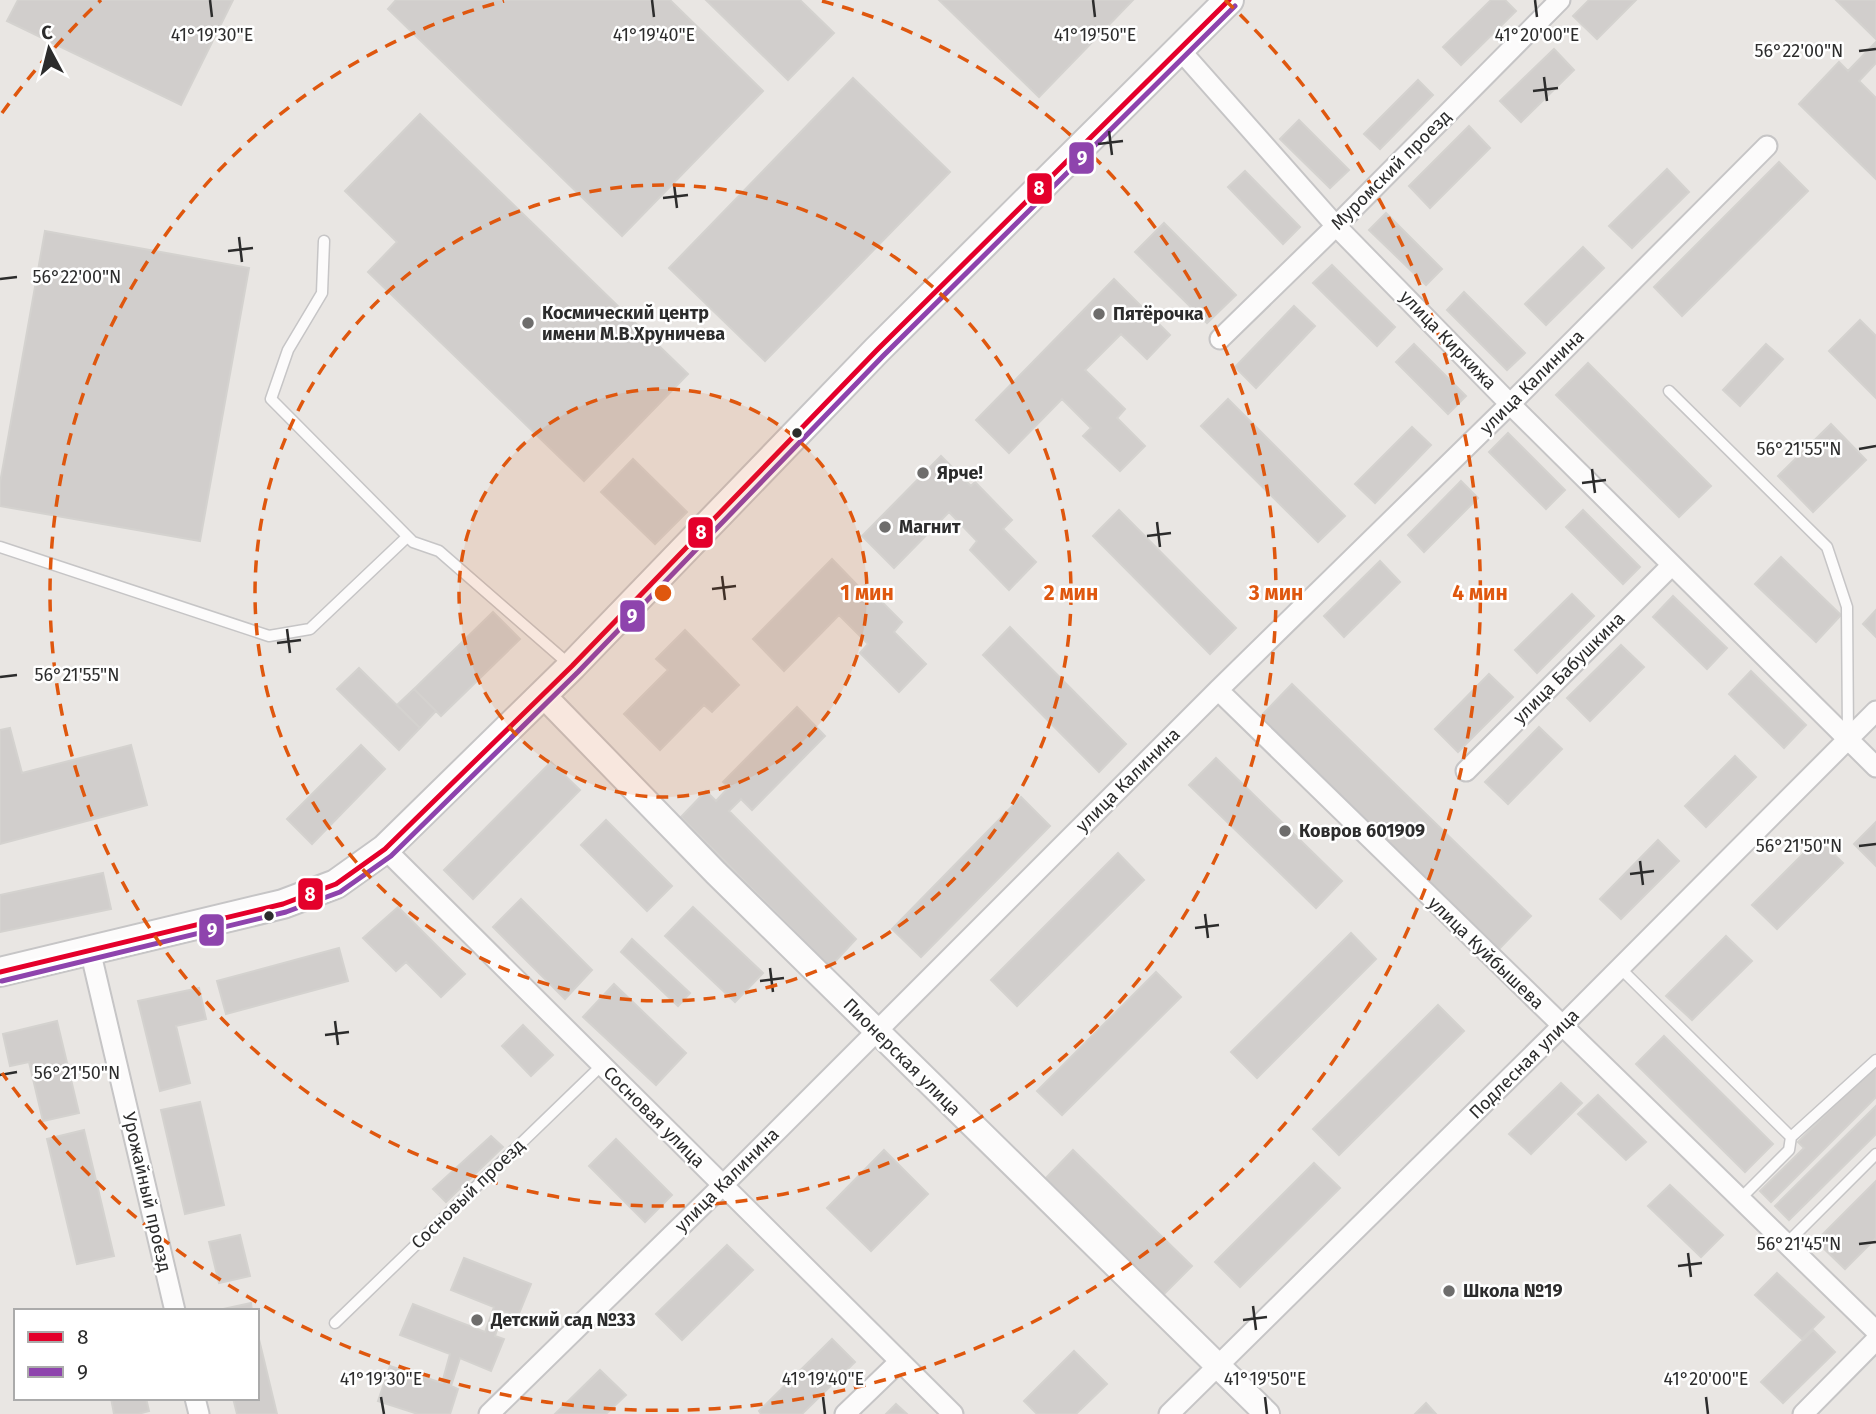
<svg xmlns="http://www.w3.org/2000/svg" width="1876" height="1414" viewBox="0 0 1876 1414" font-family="'Fira Sans',sans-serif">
<rect width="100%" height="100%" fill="#e9e6e3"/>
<path fill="#d1cecc" stroke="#d4d2cf" stroke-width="2" d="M18 0H233L181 105 7 21Z
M396 0H670L763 91 622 236 388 9Z
M706 0H800L834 33 788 80Z
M939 0H1133L1039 97Z
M1491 0H1505L1516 11 1461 65 1443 47Z
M1589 0H1636L1597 39 1573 16Z
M1836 0H1876V39Z
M1876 42V63L1859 81 1876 98V179L1799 104 1839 62 1848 71Z
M1554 49 1574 70 1521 122 1500 101Z
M853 78 950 172 765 361 669 268Z
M1418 80 1433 95 1380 149 1364 134Z
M420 114 688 374 584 481 368 272 397 242 345 191Z
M1299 120 1349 170 1330 188 1280 139Z
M1469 126 1490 148 1430 208 1409 186Z
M1779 162 1808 191 1682 316 1654 287Z
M1667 169 1689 192 1632 248 1609 226Z
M1245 171 1300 227 1283 244 1228 187Z
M1386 213 1442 269 1426 285 1369 230Z
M1164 223 1236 295 1207 323 1135 252Z
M45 231 249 268 200 541 0 506V483Z
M1583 247 1604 268 1546 325 1525 304Z
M1332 265 1395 327 1377 346 1313 283Z
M1114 279 1170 335 1147 359 1121 334 1085 370 1125 409 1117 418 1145 446 1120 471 1083 436 1091 428 1062 399 1009 453 976 420Z
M1464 292 1525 353 1507 370 1447 310Z
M1294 306 1315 326 1256 388 1235 367Z
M1860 320 1876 336V398L1829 351Z
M1414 344 1466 396 1448 414 1396 362Z
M1766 344 1783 359 1740 406 1723 390Z
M1588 363 1711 486 1679 517 1556 395Z
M1228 399 1345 516 1318 542 1201 426Z
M1831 424 1866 460 1813 512 1778 476Z
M1412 427 1431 445 1375 503 1355 484Z
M1508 433 1565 490 1546 509 1489 452Z
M941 456 971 486 975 482 1012 520 1003 529 1036 562 1009 590 970 550 977 541 949 512 894 568 862 536Z
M633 459 687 512 655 544 601 492Z
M1461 481 1478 498 1424 552 1408 535Z
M1119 510 1236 628 1210 654 1093 536Z
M1583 510 1640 567 1623 584 1566 527Z
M1781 557 1841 615 1816 642 1755 584Z
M832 559 861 589 865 585 902 622 894 632 926 664 899 692 860 653 868 644 839 615 784 671 753 639Z
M1380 561 1400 582 1344 637 1324 616Z
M1572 594 1594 616 1537 673 1515 650Z
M1673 596 1727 648 1707 669 1653 617Z
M1876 610V637L1863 624Z
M493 612 520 639 441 716 414 689Z
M1010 627 1126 744 1099 772 983 655Z
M685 630 739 685 712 712 704 705 660 750 624 714 668 670 656 659Z
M1621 645 1644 667 1590 721 1567 698Z
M359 668 420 728 399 750 337 689Z
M1751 671 1806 725 1784 748 1729 694Z
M1489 674 1513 697 1458 752 1435 729Z
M1292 684 1531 916 1499 949 1260 717Z
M414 689 436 711 420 728 397 705Z
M797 707 825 736 752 810 741 799 729 811 856 939 830 967 681 817 706 791 716 801 729 787 723 782Z
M1539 727 1562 749 1508 804 1485 782Z
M10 728 22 773 131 745 147 805 0 844V730Z
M361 745 385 769 312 844 287 819Z
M1735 756 1756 777 1706 827 1685 806Z
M1216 758 1342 881 1316 908 1189 785Z
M551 762 580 790 473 899 444 870Z
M1021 797 1050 826 921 957 892 929Z
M606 820 672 886 647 911 581 845Z
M1876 822V866L1854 844Z
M1818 839 1843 863 1777 929 1752 905Z
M1658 840 1679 861 1621 919 1600 899Z
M1118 853 1144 880 1017 1006 991 980Z
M103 873 111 909 0 932V895Z
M521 899 592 970 565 999 493 927Z
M398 907 465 974 441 997 406 962 396 971 363 938Z
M693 907 763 973 735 1002 665 936Z
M1351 933 1376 959 1257 1078 1231 1052Z
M1726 936 1752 961 1692 1020 1666 996Z
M632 939 690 993 678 1006 621 952Z
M339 948 348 981 226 1014 217 981Z
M1156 972 1181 997 1062 1115 1037 1091Z
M614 984 686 1053 656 1085 583 1017Z
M199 988 206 1019 176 1026 190 1083 160 1091 138 1001Z
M1438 1005 1464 1031 1339 1155 1313 1129Z
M57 1021 79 1113 43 1121 29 1062 10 1066 3 1034Z
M523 1025 553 1055 531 1076 502 1046Z
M1664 1036 1773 1144 1745 1172 1636 1064Z
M1876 1064V1097L1771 1202 1760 1191 1804 1148 1798 1142Z
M1561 1083 1582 1103 1531 1154 1509 1134Z
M1598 1095 1646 1142 1626 1160 1578 1114Z
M200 1102 224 1205 185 1214 161 1110Z
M1876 1106V1134L1789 1220 1775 1206Z
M84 1130 114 1256 77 1264 47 1139Z
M491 1136 503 1147 446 1202 433 1189Z
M616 1139 672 1195 645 1222 589 1166Z
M884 1150 928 1194 871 1251 827 1208Z
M1073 1150 1192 1266 1163 1295 1045 1179Z
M1314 1163 1340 1188 1240 1287 1215 1262Z
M1876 1181V1238L1845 1269 1816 1241Z
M1670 1185 1723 1235 1701 1257 1648 1206Z
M240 1235 250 1276 219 1283 209 1242Z
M727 1245 753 1270 682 1340 656 1314Z
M464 1258 531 1284 518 1316 503 1311 495 1336 504 1339 491 1371 460 1358 451 1386 458 1389 450 1414H418L378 1401 390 1366 442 1383 450 1354 400 1335 413 1304 485 1332 494 1307 451 1290Z
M1777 1273 1824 1317 1802 1339 1755 1295Z
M251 1303 252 1311H214Z
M1813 1330 1835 1352 1783 1403 1761 1382Z
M257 1331 277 1414H237L233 1398H257Z
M832 1339 855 1362 802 1414H761L759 1411Z
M1074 1351 1107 1384 1076 1414H1037L1024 1401Z
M600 1370 626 1395 606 1414H555Z
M111 1398H146L149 1411 138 1414H114Z
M1426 1403 1436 1414H1415Z
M896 1404 907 1414H886Z"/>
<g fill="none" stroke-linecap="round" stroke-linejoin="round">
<defs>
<path id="service" d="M324 241 322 293 288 350 271 399 413 542 439 551 571 666
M1669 391 1827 547 1847 607 1848 738
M0 547 269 636 310 629 407 537
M1620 968 1791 1137 1789 1150 1741 1198
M1791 1137 1876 1060
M1787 1243 1876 1154
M335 1323 602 1065"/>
<path id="minor" d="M1181 51 1336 226 1510 404 1876 767
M1220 339 1336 226 1560 0
M1218 690 1876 1331
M1466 771 1672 565
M385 849 953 1414
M90 950 175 1311
M195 1398 199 1414
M489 1414 723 1185 1218 690 1510 404 1767 146
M845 1414 900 1361
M1169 1414 1561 1027 1876 711
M1803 1414 1876 1340"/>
<path id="tertiary" d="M543 695 716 873 1267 1414"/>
<path id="secondary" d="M0 972 283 904 336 884 385 849 572 666 877 350 1229 0"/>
</defs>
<use href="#service" stroke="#c6c5c6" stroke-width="13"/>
<use href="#minor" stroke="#c6c5c6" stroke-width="23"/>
<use href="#tertiary" stroke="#c6c5c6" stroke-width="28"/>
<use href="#secondary" stroke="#c6c5c6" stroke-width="32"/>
<use href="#service" stroke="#fcfbfb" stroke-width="10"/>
<use href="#minor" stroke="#fcfbfb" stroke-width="19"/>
<use href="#tertiary" stroke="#fcfbfb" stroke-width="24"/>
<use href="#secondary" stroke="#fcfbfb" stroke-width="28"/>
<defs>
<path id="bus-1" d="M0 972 283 904 336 884 385 849 572 666 877 350 1229 0"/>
<path id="bus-2" d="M2 981 286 912 340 892 391 856 578 672 883 356 1235 6"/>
</defs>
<use href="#bus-1" stroke="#fff" stroke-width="10"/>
<use href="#bus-2" stroke="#fff" stroke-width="10"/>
<use href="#bus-1" stroke="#e4002b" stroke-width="5"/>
<use href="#bus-2" stroke="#8e44ad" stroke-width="5"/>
</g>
<path fill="none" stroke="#2c2c2c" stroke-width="2.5" d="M210 0 212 17M652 0 654 17M1093 0 1095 17M1535 0 1537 17M1859 51 1876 49M1544 77 1547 101M1533 91 1558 88M1109 131 1112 155M1098 144 1123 141M674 184 677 208M663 198 688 195M239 237 242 262M228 251 253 248M0 279 17 277M1859 449 1876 446M1592 469 1595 493M1582 483 1606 480M1157 522 1160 547M1147 536 1171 533M722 576 725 600M712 589 736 586M287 629 290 653M277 643 301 640M0 677 17 675M1859 846 1876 844M1640 861 1643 885M1630 874 1654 871M1205 914 1208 938M1195 928 1219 925M770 968 773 992M760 981 784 978M335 1021 338 1045M325 1035 349 1032M0 1075 17 1072M1859 1244 1876 1242M1688 1253 1691 1277M1678 1266 1702 1263M1253 1306 1256 1330M1243 1320 1267 1317M381 1397 384 1414M823 1397 825 1414M1265 1397 1267 1414M1706 1397 1708 1414"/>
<circle cx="663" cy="593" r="204" fill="#df570e" fill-opacity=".12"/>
<g fill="none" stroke="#df570e" stroke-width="3.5" stroke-dasharray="12 9">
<circle cx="663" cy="593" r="204"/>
<circle cx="663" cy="593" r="408"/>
<path d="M822 1A613 613 0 1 1 504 1"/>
<path d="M2 113A817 817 0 0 1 101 0M1225 0A817 817 0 1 1 2 1073"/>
</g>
<g fill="#6e6d6c" stroke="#fff" stroke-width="2.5">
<circle cx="1099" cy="314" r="7"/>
<circle cx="528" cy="323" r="7"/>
<circle cx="923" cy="473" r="7"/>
<circle cx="885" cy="527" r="7"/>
<circle cx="1285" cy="831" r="7"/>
<circle cx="1449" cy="1291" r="7"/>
<circle cx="477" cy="1320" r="7"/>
</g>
<g fill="#2c2c2c" stroke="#fff" stroke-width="2.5">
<circle cx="797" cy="433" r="6"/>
<circle cx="269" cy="916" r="6"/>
</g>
<g text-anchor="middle" stroke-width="5" stroke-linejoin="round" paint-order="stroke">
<g font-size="18" fill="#2c2c2c" stroke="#fff">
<text transform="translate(1391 170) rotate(-45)" y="6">Муромский проезд</text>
<text transform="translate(1448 340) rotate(46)" y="6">улица Киркижа</text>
<text transform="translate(1532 382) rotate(-45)" y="6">улица Калинина</text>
<text transform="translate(1569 668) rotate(-45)" y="6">улица Бабушкина</text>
<text transform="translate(1128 780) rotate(-45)" y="6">улица Калинина</text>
<text transform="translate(1486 953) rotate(44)" y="6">улица Куйбышева</text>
<text transform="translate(902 1057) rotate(45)" y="6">Пионерская улица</text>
<text transform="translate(1524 1064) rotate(-45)" y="6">Подлесная улица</text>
<text transform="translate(654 1117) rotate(45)" y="6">Сосновая улица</text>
<text transform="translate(727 1180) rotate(-45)" y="6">улица Калинина</text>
<text transform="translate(147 1192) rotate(77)" y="6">Урожайный проезд</text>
<text transform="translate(468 1194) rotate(-44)" y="6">Сосновый проезд</text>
</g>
<g font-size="18" font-weight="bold" fill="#2c2c2c" stroke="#fff" text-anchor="start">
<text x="542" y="319">Космический центр<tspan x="542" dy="21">имени М.В.Хруничева</tspan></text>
<text x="1113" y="320">Пятёрочка</text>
<text x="937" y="479">Ярче!</text>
<text x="899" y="533">Магнит</text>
<text x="1299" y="837">Ковров 601909</text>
<text x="1463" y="1297">Школа №19</text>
<text x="491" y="1326">Детский сад №33</text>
</g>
</g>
<g font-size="18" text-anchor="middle" fill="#2c2c2c" stroke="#fff" stroke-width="5" stroke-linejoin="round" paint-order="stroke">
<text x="212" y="41">41°19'30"E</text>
<text x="654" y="41">41°19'40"E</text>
<text x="1095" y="41">41°19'50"E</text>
<text x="1537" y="41">41°20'00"E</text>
<text x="1799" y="57">56°22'00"N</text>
<text x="77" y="283">56°22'00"N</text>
<text x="1799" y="455">56°21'55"N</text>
<text x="77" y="681">56°21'55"N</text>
<text x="1799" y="852">56°21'50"N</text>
<text x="77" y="1079">56°21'50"N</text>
<text x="1799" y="1250">56°21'45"N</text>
<text x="381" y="1385">41°19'30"E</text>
<text x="823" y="1385">41°19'40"E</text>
<text x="1265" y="1385">41°19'50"E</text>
<text x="1706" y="1385">41°20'00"E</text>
</g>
<circle cx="663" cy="593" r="10" fill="#df570e" stroke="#fff" stroke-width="3.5"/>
<g font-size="21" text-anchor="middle" font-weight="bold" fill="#df570e" stroke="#fff" stroke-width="5" stroke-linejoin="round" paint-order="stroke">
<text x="867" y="600">1 мин</text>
<text x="1071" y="600">2 мин</text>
<text x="1276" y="600">3 мин</text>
<text x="1480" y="600">4 мин</text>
</g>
<g stroke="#fff" stroke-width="2.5">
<rect x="1068" y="141" width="27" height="34" rx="7" fill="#8e44ad"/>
<rect x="1026" y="172" width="27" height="33" rx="7" fill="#e4002b"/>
<rect x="687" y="516" width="27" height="33" rx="7" fill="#e4002b"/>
<rect x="619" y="599" width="27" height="34" rx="7" fill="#8e44ad"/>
<rect x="297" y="877" width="27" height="34" rx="7" fill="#e4002b"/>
<rect x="198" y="913" width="27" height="34" rx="7" fill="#8e44ad"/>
</g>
<g font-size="19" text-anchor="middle" font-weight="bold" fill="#fff">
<text x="1082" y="165">9</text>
<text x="1039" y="195">8</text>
<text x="701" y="539">8</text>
<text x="632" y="623">9</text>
<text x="310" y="901">8</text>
<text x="212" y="937">9</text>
</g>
<rect x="14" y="1309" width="245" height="91" fill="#ffffff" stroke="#ababab" stroke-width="2"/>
<rect x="28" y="1332" width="35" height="10" fill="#e4002b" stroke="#ababab" stroke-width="2"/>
<text x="77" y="1344" font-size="21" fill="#2c2c2c">8</text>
<rect x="28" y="1367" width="35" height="10" fill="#8e44ad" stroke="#ababab" stroke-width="2"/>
<text x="77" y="1379" font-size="21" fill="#2c2c2c">9</text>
<g transform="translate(49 49) rotate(353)" stroke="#ffffff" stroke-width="5" paint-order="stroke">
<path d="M0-5L12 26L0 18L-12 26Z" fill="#2c2c2c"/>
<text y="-10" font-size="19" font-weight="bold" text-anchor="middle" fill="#2c2c2c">С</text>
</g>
</svg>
